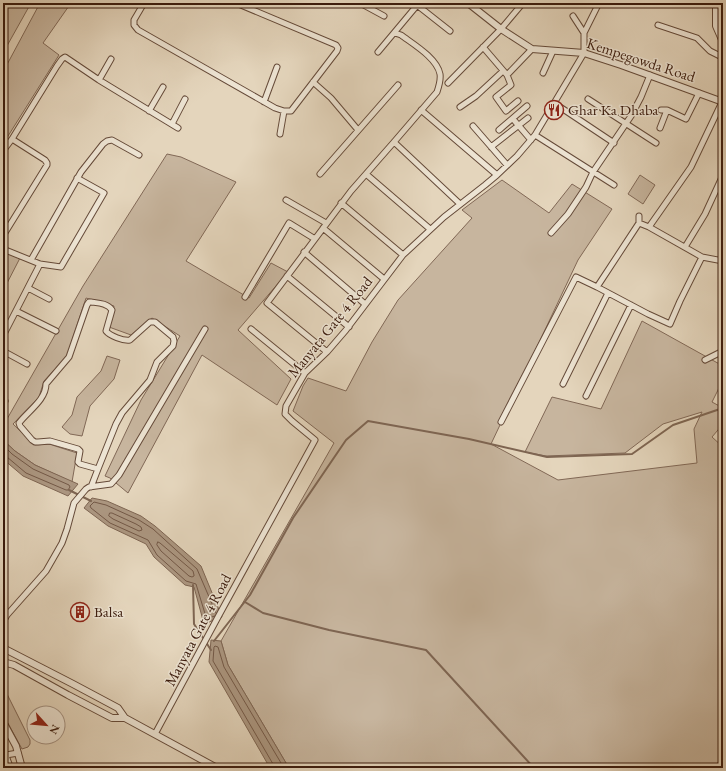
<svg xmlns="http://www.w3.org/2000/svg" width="726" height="771" viewBox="0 0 726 771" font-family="'EB Garamond',serif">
<rect width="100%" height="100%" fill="#e4d5bc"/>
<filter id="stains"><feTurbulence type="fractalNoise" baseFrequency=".005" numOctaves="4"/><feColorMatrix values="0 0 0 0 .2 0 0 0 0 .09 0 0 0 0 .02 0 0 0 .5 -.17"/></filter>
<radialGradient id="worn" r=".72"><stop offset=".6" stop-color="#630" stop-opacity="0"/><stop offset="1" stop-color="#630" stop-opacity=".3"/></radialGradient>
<path fill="#c7b59e" stroke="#816856" d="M3 3H31L3 53Z
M40 3H71L43 43 59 55 3 144V72Z
M167 154 181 157 236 182 186 261 249 298 271 263 288 272 238 330 291 379 277 405 202 355 128 493 110 478 105 476 141 400 180 336 152 318 131 335 109 327 114 306 86 298 67 356 44 381 39 397 13 424 35 445 49 444 77 453 72 482 35 465 15 451 3 440V426L83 286Z
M640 175 655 185 643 204 628 194Z
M502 180 549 213 572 184 612 209 578 260 491 444 558 480 697 463 694 429 702 412 663 424 625 453 546 456 525 452 552 397 601 409 642 321 723 366V380L712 402 723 408V424L712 437 723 447V755L714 768H289L228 665 221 641 334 443 293 411 303 386 308 378 346 391 372 342 398 300 472 218 462 210Z
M3 250 20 258 3 291Z
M107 356 120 360 114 379 90 406 82 436 70 434 62 427 72 415 77 397 101 371Z
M3 686 30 740V744L28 747 22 749 3 714Z"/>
<path fill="#ab9680" stroke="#7e6552" d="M3 440 15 451 35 465 78 484 68 496 23 476 3 459Z
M92 498 107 501 141 516 155 526 201 566 222 617 204 624 194 587 185 585 154 557 146 544 108 526 84 508Z
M211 640 221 641 228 665 289 768H270L209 662Z"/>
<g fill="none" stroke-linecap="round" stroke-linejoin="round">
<path stroke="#735846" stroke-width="1" d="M3 445 12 454 33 469 69 485 70 487 68 490H66L26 473 7 457 3 456
M110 513H112L136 524 141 527 142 530 139 531 113 519 109 516Z
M158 542 160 543 193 571 194 575V576L192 577 189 576 161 551 157 545Z
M215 616 208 618 206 617 196 584 186 581 157 555 148 540 110 523 91 508 90 506 94 502 106 505 139 520 153 529 197 569 216 613
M273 768V764L213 661 214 647 215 646 218 647 224 667 284 768"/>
<path stroke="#7e6552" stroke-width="2" d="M69 490 91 501
M193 585 194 624 211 650
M245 602 263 613 329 630 426 650 534 768
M214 641 250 595 293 518 346 440 368 421 469 439 547 457 632 454 673 425 720 409 723 416"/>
<defs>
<path id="minor" d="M144 3 134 20V25L138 30 275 108 284 111H291L337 51 338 48 336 45 236 3
M360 3 384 16
M417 5 450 31
M573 16 584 33
M658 25 697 38 710 51 720 56H723
M483 47 507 75 511 85 496 97 506 111 518 101
M378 52 419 3
M543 73 553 51
M507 75 532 49
M99 80 111 59
M313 82 331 98 358 130
M448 83 501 29 523 3
M588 99 656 143
M264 102 277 67
M554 103 614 143
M460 107 476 96 503 71
M421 110 497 175
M661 110H667L686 119 699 93
M149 111 163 87
M513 119 531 140
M172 124 185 99
M473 126 507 165
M660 128 667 110
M499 130 527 106
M280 134 284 111
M535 135 614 185
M394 142 460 204
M491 147 528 118
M3 151 12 139 57 66 62 59 65 57 99 80 178 128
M320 174 398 85
M366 174 430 229
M286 200 326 223
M341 203 403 255
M639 223V216
M649 227 691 167 722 102
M323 228 384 279
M551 233 568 214 586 187 593 172 631 116 641 97 650 75
M3 236 47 165V163L45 160 12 139
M685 247 705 214 723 175
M3 249 40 264 61 267 104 193 77 178
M304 252 365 304
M702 257 680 301 670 324 648 314 597 287 639 223 649 227 702 257 723 261
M31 260 81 172 103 144 107 141 112 140 139 155
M287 276 349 327
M28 288 49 299
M245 297 289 223 315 239
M16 311 56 331
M251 329 305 373
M3 336 40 264
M3 351 27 364
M327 352 267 303 351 191 394 142 437 92C439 86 441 80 440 74 437 58 413 44 401 35L398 34 395 32
M705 360 723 351
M563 384 608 293
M586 396 631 305
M3 399 5 401
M501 422 576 277 597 287
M91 487 98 469 80 464 78 462 80 451 78 449 50 441 38 442H35L32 440 20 426 19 423C28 411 46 400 46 384L69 357 87 305 89 302H91C98 303 107 303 112 310L106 331C110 336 123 341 130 340L150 322H155L173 337 174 341 173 346 157 362 150 380 122 413 116 424 98 469
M3 622 7 615 46 571 62 543 67 529 74 503 86 489 89 487 111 484 119 475 205 329
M155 734 218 617 315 440 292 421 285 414 286 406 305 373 327 352 346 330 403 255 444 217 485 185 497 175 517 156 535 135 584 53V33L599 3
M6 755 18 753"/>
<path id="tertiary" d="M468 3 501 29 532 49 584 53 621 65 723 102
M716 3V26L723 42
M3 648 73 684 118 708 125 718
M3 662 14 665 68 695 112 718H125L217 768
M3 722 16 746 22 768
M3 749 10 768"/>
</defs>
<use href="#minor" stroke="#654a39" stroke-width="7"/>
<use href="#tertiary" stroke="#654a39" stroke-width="8"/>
<use href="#minor" stroke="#ede4d3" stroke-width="5"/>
<use href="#tertiary" stroke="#ede4d3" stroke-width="6"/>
</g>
<defs>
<symbol id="restaurant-ring" viewBox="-11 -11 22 22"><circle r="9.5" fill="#ede4d3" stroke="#8f2418" stroke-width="1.5"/><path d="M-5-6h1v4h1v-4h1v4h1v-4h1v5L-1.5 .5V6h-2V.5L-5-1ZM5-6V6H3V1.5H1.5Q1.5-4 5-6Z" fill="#8f2418"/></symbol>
<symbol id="building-ring" viewBox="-11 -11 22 22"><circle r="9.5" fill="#ede4d3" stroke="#8f2418" stroke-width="1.5"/><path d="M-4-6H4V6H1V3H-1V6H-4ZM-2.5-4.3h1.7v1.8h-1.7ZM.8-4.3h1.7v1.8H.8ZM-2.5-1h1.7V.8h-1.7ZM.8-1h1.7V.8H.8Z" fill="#8f2418"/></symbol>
</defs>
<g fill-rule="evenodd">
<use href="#restaurant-ring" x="543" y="99" width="22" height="22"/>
<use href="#building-ring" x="69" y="601" width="22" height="22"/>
</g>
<g text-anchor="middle" stroke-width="3" stroke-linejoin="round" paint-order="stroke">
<g font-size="15" fill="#3b1b0d" stroke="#ede4d3">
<text transform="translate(641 60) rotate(18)" y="5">Kempegowda Road</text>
<text transform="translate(330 327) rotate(-51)" y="5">Manyata Gate 4 Road</text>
<text transform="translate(198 630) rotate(-62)" y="5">Manyata Gate 4 Road</text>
</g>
<g font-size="15" fill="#3b1b0d" stroke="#ede4d3" text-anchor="start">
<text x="568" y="115">Ghar Ka Dhaba</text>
<text x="94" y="617">Balsa</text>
</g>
</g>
<rect width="726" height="771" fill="none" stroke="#e4d5bc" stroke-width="16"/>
<rect x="4" y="4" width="718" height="763" fill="none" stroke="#3b1b0d" stroke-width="2"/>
<rect x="8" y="8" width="710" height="755" fill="none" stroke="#3b1b0d"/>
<g transform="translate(46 725) rotate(117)"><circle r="19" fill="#ede4d3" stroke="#a69484"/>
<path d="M0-3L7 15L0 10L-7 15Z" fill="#8f2418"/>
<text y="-6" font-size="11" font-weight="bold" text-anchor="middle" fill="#3b1b0d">N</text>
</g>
<rect width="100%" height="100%" filter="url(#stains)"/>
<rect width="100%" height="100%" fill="url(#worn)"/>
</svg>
